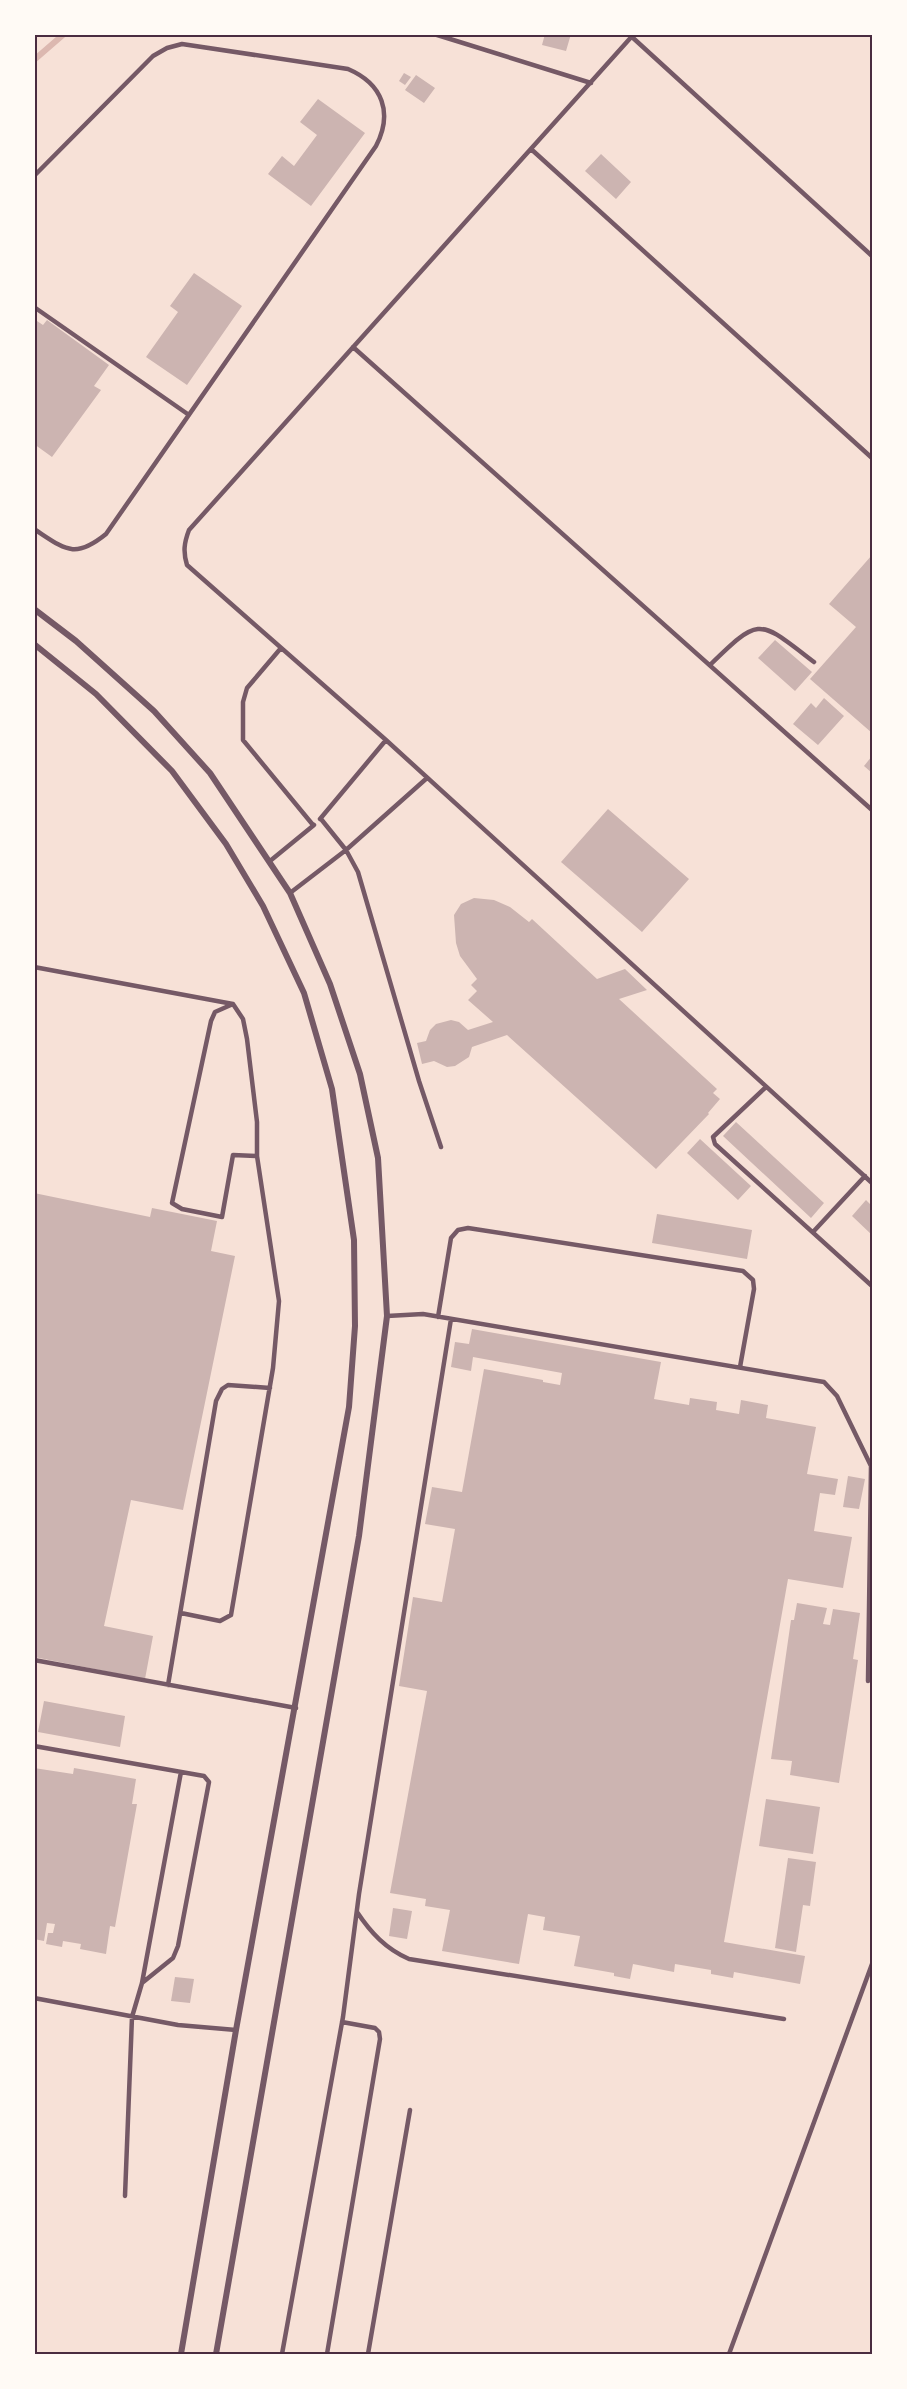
<svg xmlns="http://www.w3.org/2000/svg" width="907" height="2389" viewBox="0 0 907 2389" font-family="Quicksand,sans-serif">
<rect width="100%" height="100%" fill="#f7e1d7"/>
<g fill="none" stroke-linecap="round" stroke-linejoin="round">
<path stroke="#dcb8b0" stroke-width="6" d="M34 60 64 34"/>
</g>
<path fill="#ccb4b1" d="M545 34H571L566 51 542 45Z
M404 73 411 77 405 85 399 81Z
M416 75 435 88 424 103 405 90Z
M318 99 365 133 311 206 268 174 282 156 294 166 317 135 300 122Z
M601 154 631 182 616 199 585 171Z
M194 273 242 306 187 385 146 357 178 312 170 306Z
M34 319 43 325 47 320 109 365 94 386 101 390 52 457 34 444Z
M872 555V733L810 679 856 627 829 604Z
M775 640 812 672 795 691 758 658Z
M824 698 844 716 818 745 793 724 811 703 816 708Z
M872 756V773L864 766Z
M608 809 689 879 642 932 561 862Z
M474 898 494 900 510 907 529 922 532 919 597 979 625 969 647 990 619 999 717 1089 713 1093 720 1099 708 1113 709 1114 656 1169 507 1035 472 1047 469 1057 455 1066 447 1067 434 1061 422 1064 417 1043 426 1041 430 1030 436 1024 451 1020 459 1022 468 1030 493 1022 468 1000 477 991 471 985 477 979 460 956 456 943 454 915 461 904Z
M736 1122 824 1203 811 1218 723 1136Z
M700 1139 751 1186 738 1200 687 1153Z
M34 1193 150 1217 152 1208 217 1221 211 1251 235 1256 183 1510 131 1500 104 1626 153 1636 145 1679 34 1657Z
M866 1200 872 1206V1235L852 1216Z
M657 1214 752 1230 747 1259 652 1243Z
M472 1329 661 1362 654 1399 689 1405 690 1398 717 1402 716 1410 739 1414 741 1400 768 1405 766 1418 816 1427 807 1474 838 1479 835 1495 820 1493 814 1531 852 1537 843 1588 788 1579 724 1942 805 1956 800 1984 734 1972 733 1978 711 1974V1970L675 1964 674 1972 633 1964 630 1979 614 1976V1973L574 1966 580 1936 543 1930 545 1917 528 1914 519 1964 442 1951 450 1910 425 1906 426 1899 390 1893 427 1691 399 1686 413 1597 442 1602 455 1529 425 1524 432 1487 462 1492 484 1369 543 1380V1382L560 1385 562 1373 473 1357 471 1371 451 1367 455 1342 469 1344Z
M848 1476 865 1479 859 1509 843 1507Z
M797 1603 827 1608 823 1624 830 1625 833 1609 860 1613 853 1659 858 1660 839 1783 790 1775 792 1761 771 1759 791 1620H794Z
M44 1701 125 1716 120 1747 38 1732Z
M34 1768 73 1774 74 1768 136 1779 132 1804H137L115 1927 110 1926 106 1954 80 1949 81 1944 63 1941 62 1947 46 1944 48 1933H53L55 1924 47 1923 44 1941 34 1939Z
M766 1799 820 1807 813 1854 759 1846Z
M788 1858 816 1862 810 1906 803 1905 796 1952 775 1948Z
M393 1908 412 1911 407 1939 389 1936Z
M175 1977 194 1979 190 2003 171 2001Z"/>
<g fill="none" stroke-linecap="round" stroke-linejoin="round">
<path stroke="#755966" stroke-width="4.5" d="M434 34 591 83
M634 34 189 530C184 543 183 552 187 565L386 740 872 1183
M632 37 872 256
M531 149 872 458
M34 176 153 56 167 48 182 44 348 69C383 84 393 113 376 146L106 534C74 560 65 549 34 529
M34 307 189 415
M353 347 872 810
M281 648 247 688 243 702V740L313 825
M710 665C761 615 759 620 814 662
M320 819 386 740
M321 819 346 850 358 872 419 1081 441 1147
M270 861 314 825
M290 893 346 850 427 778
M34 967 233 1004 243 1019 247 1039 257 1122V1156L279 1301 273 1368 231 1615 220 1621 181 1613
M233 1004 215 1012 211 1021 172 1203 182 1209 222 1217 233 1155 257 1156
M766 1087 713 1137 715 1144 872 1286
M813 1232 865 1176
M387 1316 423 1314 824 1382 837 1396 871 1466 868 1681
M438 1317 451 1238 458 1230 468 1228 743 1271 753 1280 754 1289 740 1367
M34 1660 296 1708
M168 1685 216 1401 222 1389 228 1385 270 1388
M34 1746 204 1776 209 1782 178 1946 173 1958 142 1983
M357 1912C371 1933 386 1949 409 1959L784 2019
M34 1998 178 2025 236 2030
M125 2196 132 2017 142 1983 181 1772
M282 2354 343 2017 359 1894 451 1319
M327 2354 380 2039 379 2032 375 2028 342 2022
M368 2354 410 2110
M729 2354 872 1964"/>
<path stroke="#755966" stroke-width="6" d="M34 609 76 641 154 711 210 773 290 893 330 984 360 1074 378 1158 387 1316 359 1536 216 2354
M34 644 96 694 172 771 226 844 263 906 304 993 332 1089 354 1240 355 1326 349 1407 236 2030 181 2354"/>
</g>
<rect width="907" height="2389" fill="none" stroke="#fffaf5" stroke-width="72"/>
<rect x="36" y="36" width="835" height="2317" fill="none" stroke="#4a2c40" stroke-width="2"/>
</svg>
